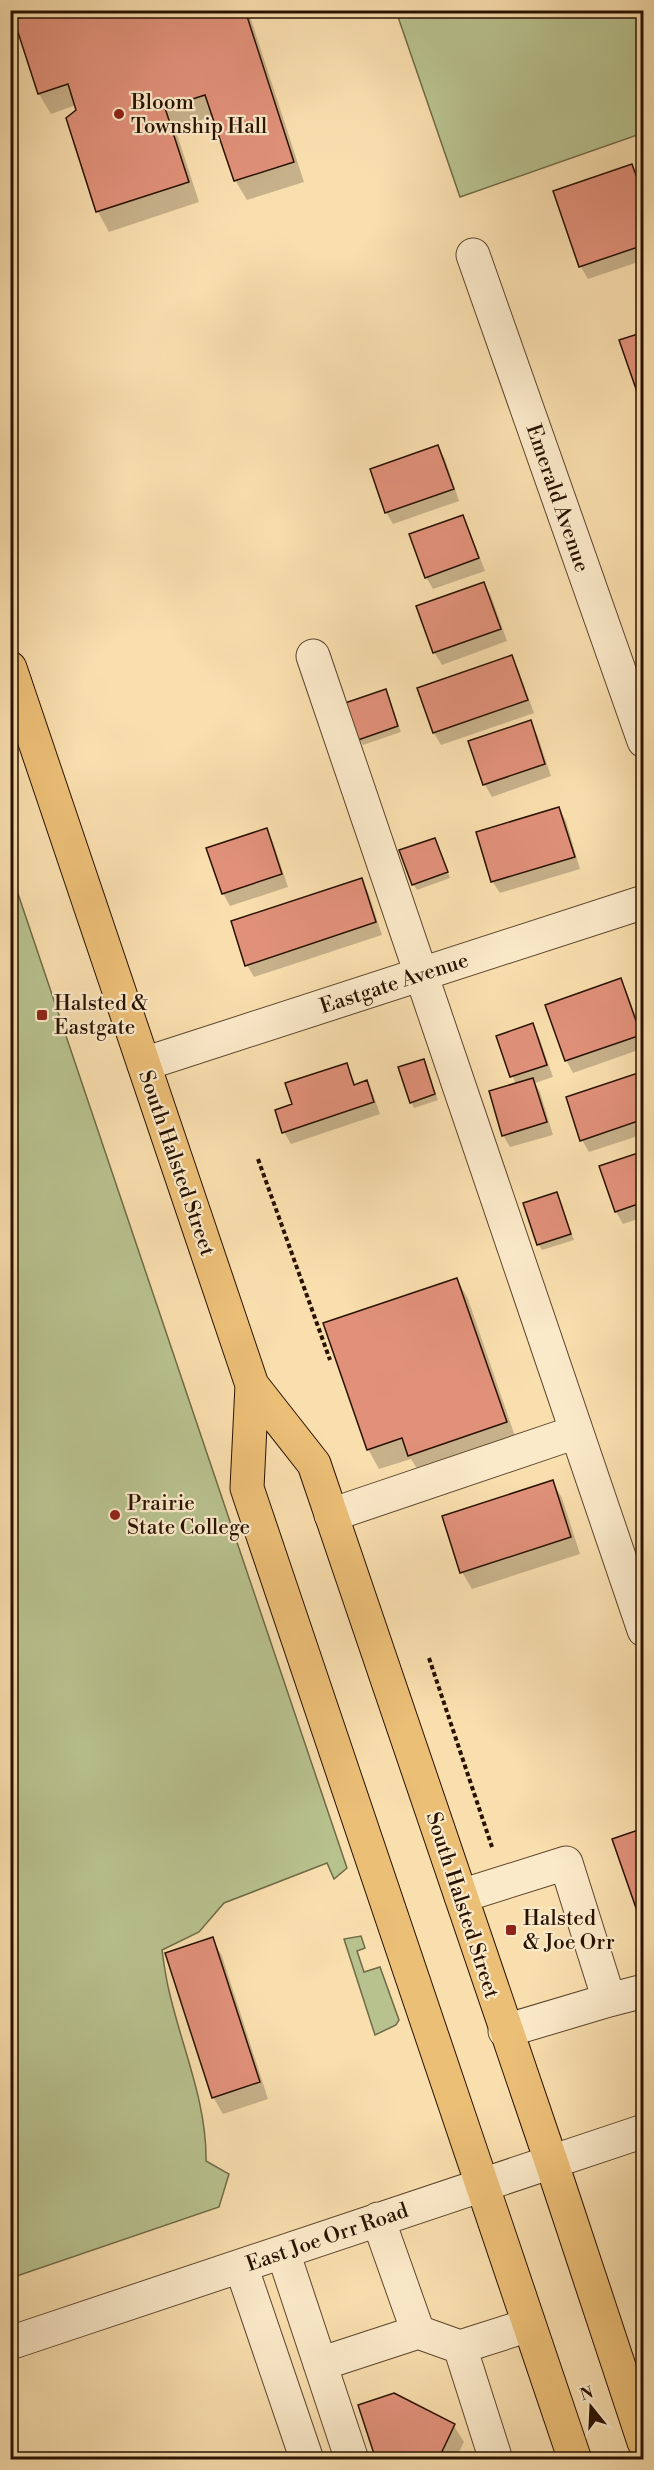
<svg xmlns="http://www.w3.org/2000/svg" width="654" height="2470" viewBox="0 0 654 2470" font-family="'Libre Bodoni',serif">
<rect width="100%" height="100%" fill="#f9deae"/>
<filter id="stains"><feTurbulence type="fractalNoise" baseFrequency=".00333" numOctaves="4"/><feColorMatrix values="0 0 0 0 .2 0 0 0 0 .09 0 0 0 0 .02 0 0 0 .5 -.17"/></filter>
<radialGradient id="worn" r=".72"><stop offset=".6" stop-color="#630" stop-opacity="0"/><stop offset="1" stop-color="#630" stop-opacity=".3"/></radialGradient>
<path fill="#b8c28f" stroke="#706a48" stroke-width="1.5" d="M396 11H643V133L460 197Z
M11 873 347 1868 334 1879 327 1863 224 1903 199 1932 162 1950C164 1965 166 1980 170 1995 183 2050 207 2104 206 2161L229 2174 219 2207 11 2278Z
M361 1936 365 1948 357 1951 364 1972 380 1967 399 2020 396 2025 375 2035 344 1939Z"/>
<path fill="#0003" d="M48 10H248L304 182 247 200 235 180 214 116 175 128 199 202 109 232 98 212 68 119 78 111 76 105 51 114 39 94 16 21Z
M631 165 644 193V260L588 279 581 267 555 192Z
M438 447 445 459 459 501 393 524 386 512Z
M462 516 469 529 485 571 433 589 426 577Z
M484 584 491 596 507 641 442 665 434 652Z
M511 656 518 669 534 713 441 745 434 733Z
M388 697 401 732 363 745 359 739Z
M530 722 537 734 551 776 492 797 485 785 470 742Z
M559 808 566 821 580 869 500 893 492 881Z
M266 830 273 842 288 887 230 906 223 893Z
M438 845 450 878 417 890 413 884Z
M361 880 368 892 382 935 254 977 247 965Z
M620 980 627 992 644 1039V1048L573 1073 566 1060Z
M532 1025 539 1037 553 1077 535 1083 540 1092 553 1135 510 1147 503 1135 516 1085 498 1037Z
M424 1060 438 1100 414 1108 411 1102Z
M347 1065 356 1086 366 1082 373 1094 380 1114 291 1144 284 1132 294 1105Z
M644 1073V1134L589 1152 582 1140Z
M644 1152V1217L623 1224 616 1212Z
M556 1193 574 1240 542 1250 538 1244Z
M457 1279 468 1299 517 1442 421 1475 411 1459 379 1469 368 1449Z
M552 1481 562 1498 580 1554 472 1589 462 1572Z
M212 1939 222 1956 268 2099 223 2114 213 2097Z
M454 2426 464 2442 455 2460H378Z"/>
<path fill="#e1917a" stroke="#291200" stroke-width="1.5" d="M43 10H245L294 162 234 181 205 95 165 108 189 182 96 212 66 118 76 110 68 84 38 94 14 20Z
M632 164 644 198V212L637 214 644 232V245L579 267 553 191Z
M644 332V412L619 340Z
M438 445 454 489 385 513 370 469Z
M463 515 479 558 425 578 409 534Z
M484 582 501 629 433 653 416 606Z
M512 655 528 700 433 733 417 688Z
M386 689 398 726 358 740 345 703Z
M531 720 545 764 483 785 468 741Z
M559 807 575 857 491 882 476 832Z
M267 828 282 874 222 894 206 848Z
M435 838 448 872 412 885 399 850Z
M362 878 376 922 245 966 231 921Z
M621 978 641 1035 565 1061 545 1005Z
M533 1023 547 1065 510 1077 496 1036Z
M424 1059 435 1094 410 1103 398 1067Z
M347 1063 354 1085 367 1080 374 1102 282 1133 275 1110 292 1104 285 1083Z
M644 1071V1119L580 1141 566 1097Z
M533 1078 547 1122 502 1136 489 1091Z
M644 1151V1202L615 1212 599 1166Z
M557 1192 571 1234 537 1245 523 1203Z
M457 1278 507 1422 408 1456 402 1438 367 1450 323 1323Z
M553 1480 571 1537 460 1573 442 1516Z
M644 1828V1931L612 1839Z
M213 1937 260 2082 212 2098 165 1953Z
M394 2393 455 2424 438 2460H376L358 2405Z"/>
<g fill="none" stroke-linecap="round" stroke-linejoin="round">
<defs>
<path id="minor" d="M473 255 644 741
M313 656 644 1630
M144 1064 644 902
M331 1515 576 1432
M461 1896 566 1863 609 2000 644 1991
M505 2031 609 2000
M378 2219 418 2332
M283 2252 352 2460
M241 2266 307 2460
M10 2343 644 2131
M460 2347 529 2325
M320 2364 418 2332 460 2347 496 2460"/>
<path id="major" d="M10 668 252 1385 314 1464 551 2161 644 2442
M252 1385 247 1488 575 2460"/>
</defs>
<use href="#minor" stroke="#5d452c" stroke-width="35"/>
<use href="#major" stroke="#291200" stroke-width="35"/>
<path stroke="#291200" stroke-width="4" stroke-dasharray="4.5 3" stroke-linecap="butt" d="M258 1159 330 1360
M429 1658 492 1847"/>
<use href="#minor" stroke="#fbeaca" stroke-width="33"/>
<use href="#major" stroke="#ecbf77" stroke-width="33"/>
</g>
<g fill="#8f2418" stroke="#fbeaca" stroke-width="2">
<circle cx="119" cy="114" r="6"/>
<rect x="36" y="1009" width="12" height="12" rx="3"/>
<circle cx="115" cy="1515" r="6"/>
<rect x="505" y="1924" width="12" height="12" rx="3"/>
</g>
<g text-anchor="middle" stroke-width="4.5" stroke-linejoin="round" paint-order="stroke">
<g font-size="21" fill="#291200" stroke="#fbeaca" text-anchor="start">
<text x="131" y="109">Bloom<tspan x="131" dy="24">Township Hall</tspan></text>
<text x="54" y="1010">Halsted &amp;<tspan x="54" dy="24">Eastgate</tspan></text>
<text x="127" y="1510">Prairie<tspan x="127" dy="24">State College</tspan></text>
<text x="523" y="1925">Halsted<tspan x="523" dy="24">&amp; Joe Orr</tspan></text>
</g>
<g font-size="21" fill="#291200" stroke="#fbeaca">
<text transform="translate(558 498) rotate(71)" y="7">Emerald Avenue</text>
<text transform="translate(394 983) rotate(-18)" y="7">Eastgate Avenue</text>
<text transform="translate(177 1163) rotate(71)" y="7">South Halsted Street</text>
<text transform="translate(463 1905) rotate(72)" y="7">South Halsted Street</text>
<text transform="translate(327 2237) rotate(-19)" y="7">East Joe Orr Road</text>
</g>
</g>
<rect width="654" height="2470" fill="none" stroke="#f9deae" stroke-width="36"/>
<rect x="12" y="12" width="630" height="2446" fill="none" stroke="#291200" stroke-width="3"/>
<rect x="18" y="18" width="618" height="2434" fill="none" stroke="#291200" stroke-width="1.5"/>
<g transform="translate(591 2407) rotate(342)" stroke="#fbeaca" stroke-width="4.5" paint-order="stroke">
<path d="M0-4.5L10 22L0 15L-10 22Z" fill="#291200"/>
<text y="-9" font-size="16" font-weight="bold" text-anchor="middle" fill="#291200">N</text>
</g>
<rect width="100%" height="100%" filter="url(#stains)"/>
<rect width="100%" height="100%" fill="url(#worn)"/>
</svg>
